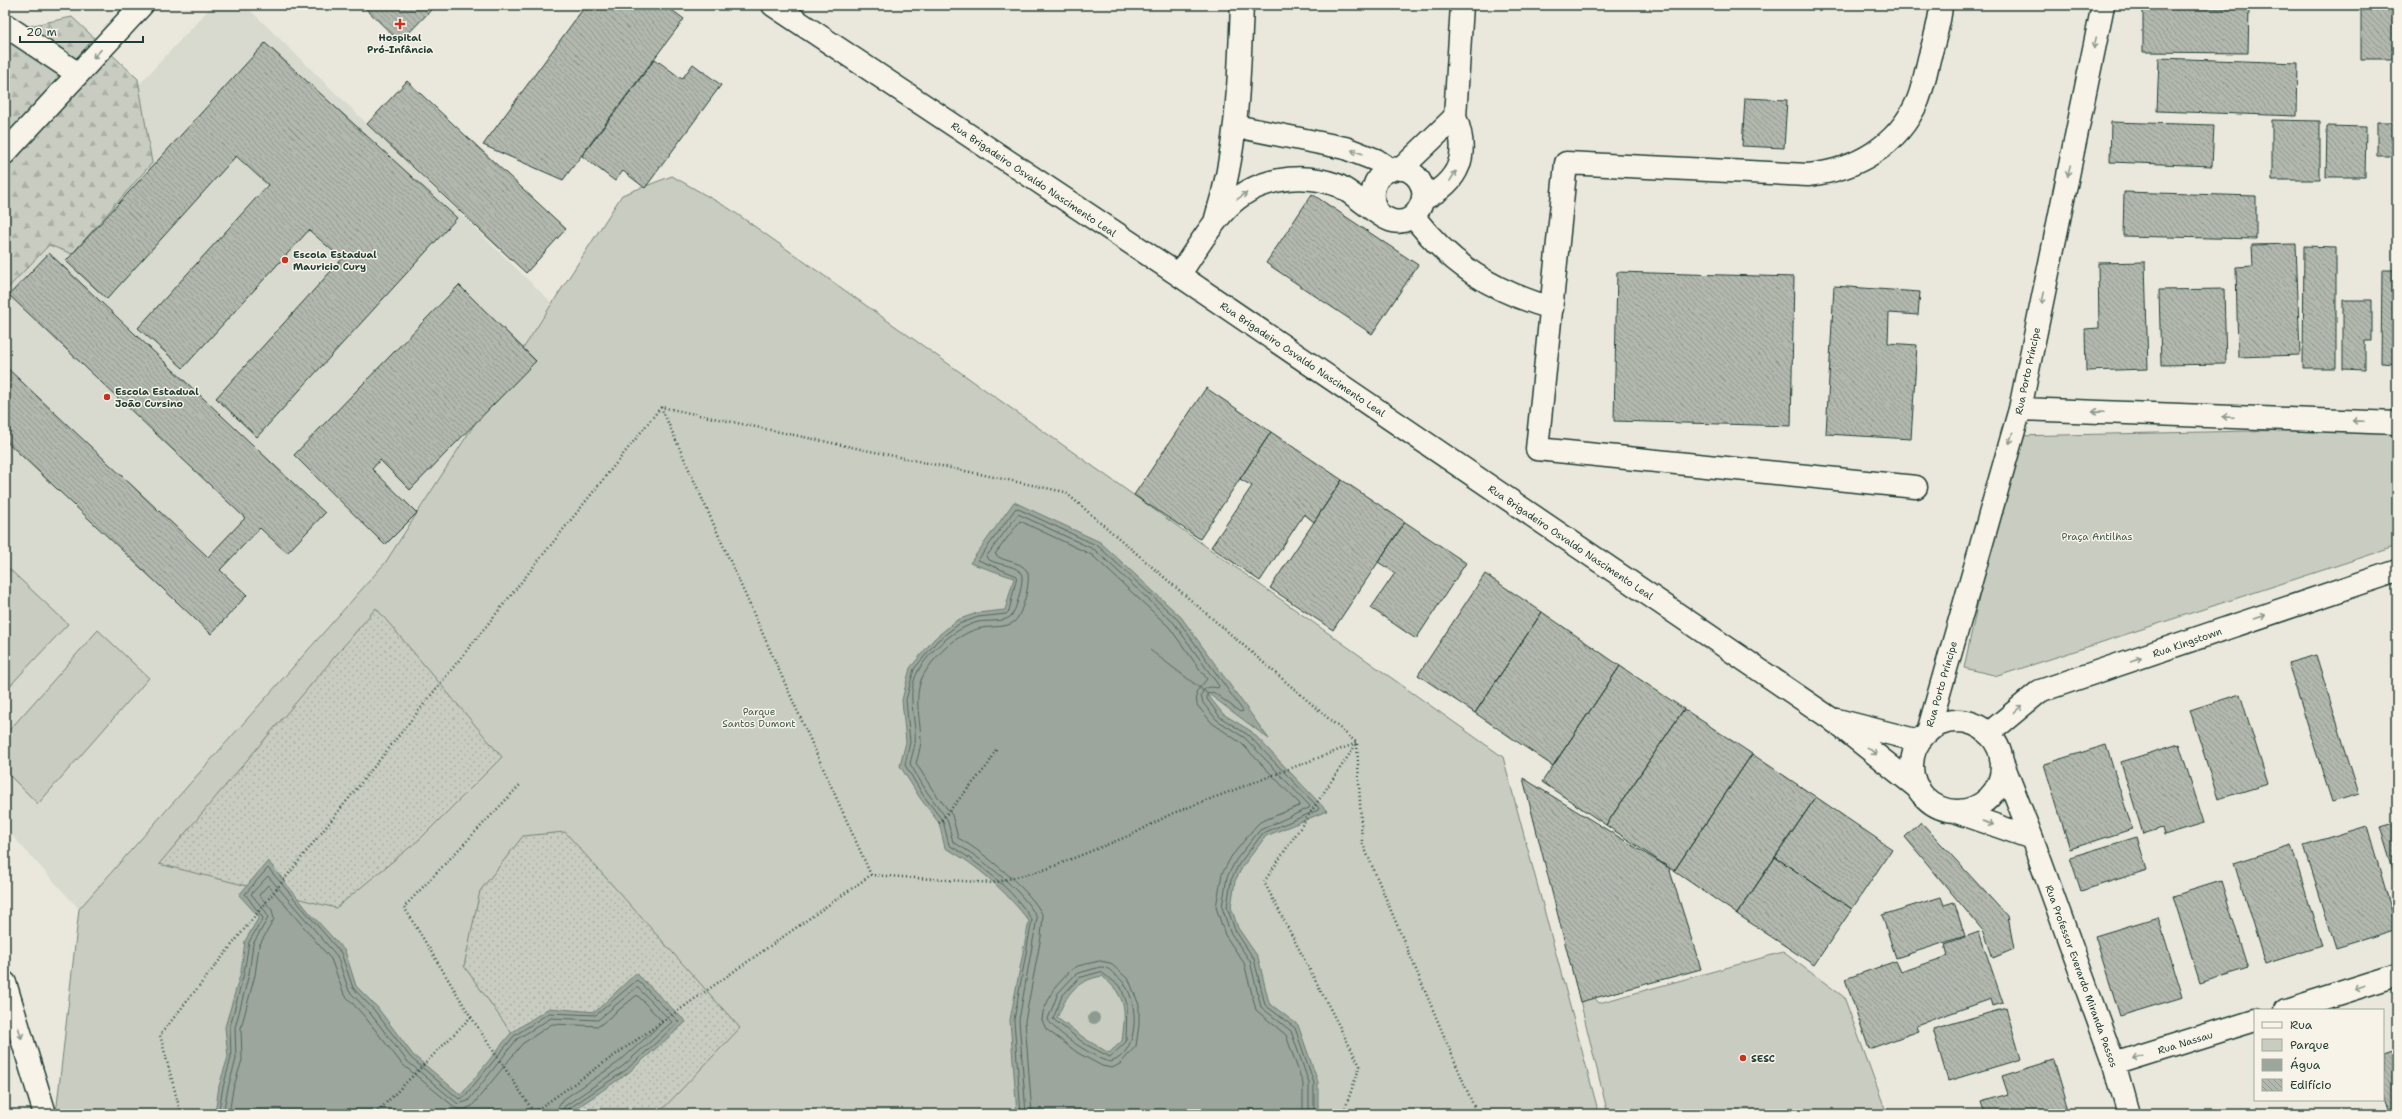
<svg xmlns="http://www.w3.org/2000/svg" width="2402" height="1119" viewBox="0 0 2402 1119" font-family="'Shantell Sans',sans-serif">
<defs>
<pattern id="forest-firs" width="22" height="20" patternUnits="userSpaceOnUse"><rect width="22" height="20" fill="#c8ccc1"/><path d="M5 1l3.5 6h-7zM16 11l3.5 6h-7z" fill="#abb0a6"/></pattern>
<pattern id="garden-dots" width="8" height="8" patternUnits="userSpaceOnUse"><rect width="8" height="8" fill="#c8ccc1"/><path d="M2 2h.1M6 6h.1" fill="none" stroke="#abb0a6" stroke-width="1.8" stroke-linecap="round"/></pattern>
<pattern id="building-back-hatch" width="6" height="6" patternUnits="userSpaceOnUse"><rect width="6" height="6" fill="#b2b8ae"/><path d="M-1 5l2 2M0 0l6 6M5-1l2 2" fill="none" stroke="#90978e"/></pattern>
</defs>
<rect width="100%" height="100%" fill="#eae8dd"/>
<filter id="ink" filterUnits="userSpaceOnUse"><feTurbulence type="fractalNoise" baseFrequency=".025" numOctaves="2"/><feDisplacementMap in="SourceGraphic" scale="8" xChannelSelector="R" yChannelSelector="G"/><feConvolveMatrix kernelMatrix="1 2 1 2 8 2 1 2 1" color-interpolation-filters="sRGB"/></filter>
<g filter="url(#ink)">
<path fill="#d9dacf" d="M213 5H245L552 303 385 563 79 909 5 828V232L17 216Z"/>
<path fill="url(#forest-firs)" stroke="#74847a" d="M72 17 138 79 152 163 72 254 49 245 5 291V31Z"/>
<path fill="#c8ccc1" stroke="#74847a" d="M672 176 730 209 1503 757 1599 1114H56L79 909 385 563 622 195Z
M2397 428V546L1998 676 1964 668 2013 436Z
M5 565 68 624 5 691Z
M98 630 149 678 38 804 5 771V735Z
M1783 952 1844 997 1887 1114H1608L1573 972 1599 1003Z"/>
<path fill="url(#garden-dots)" stroke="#74847a" d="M376 608 502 757 421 838 336 908 159 864Z
M565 832 740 1028 658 1114H569L464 966 480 891 523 836Z"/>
<path fill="#9ca69c" stroke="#6a7c72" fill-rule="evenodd" d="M1014 502 1100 542 1181 617 1269 739 1150 650 1207 694 1223 714 1251 731 1327 811 1266 836 1243 866 1235 881 1231 907 1238 928 1258 957 1269 1003 1298 1025 1318 1082V1114H1017L1010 1020 1029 921C1006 892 977 864 945 848L939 823 920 798 900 766 906 742 902 700 910 668 934 639 957 620 977 613 1005 610 1014 578 970 563ZM1102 976C1127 997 1126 1009 1122 1041L1109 1053 1087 1040 1057 1018C1067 994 1075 981 1102 976Z
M268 861 309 912 345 951 356 986 377 1007 413 1055 461 1095 511 1033 549 1008 595 1012 636 973 686 1022 628 1073 568 1114H215L219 1086 228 1057 225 1027 241 972 245 941 259 917 239 895Z"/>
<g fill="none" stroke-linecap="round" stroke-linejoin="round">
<path stroke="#51675e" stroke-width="1" d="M1100 961 1110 963 1129 980 1139 1005V1025L1136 1046 1120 1064 1112 1068 1102 1066 1078 1053 1046 1029 1042 1020 1043 1012 1053 990 1071 970 1078 966Z
M1101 967C1107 967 1110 970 1114 974 1118 977 1123 981 1125 985 1139 1005 1139 1053 1111 1062 1099 1061 1051 1030 1048 1019L1058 993 1076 974Z
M1101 972 1121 987 1127 1004 1126 1042 1110 1057 1085 1044 1053 1019 1062 996 1079 978Z
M218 1114 223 1087 231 1058 230 1027 244 973 249 942 263 918 245 894 268 868 341 953 353 988 374 1010 411 1058 459 1099 464 1097 514 1036 549 1013 596 1015 637 980 679 1022 626 1070 568 1109 566 1114
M223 1114 228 1088 236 1059 235 1028 249 974 253 944 268 918 266 912 251 894 268 876 337 956 349 991 370 1013 407 1061 458 1104 468 1101 517 1039 551 1018 598 1020 637 987 672 1022 623 1066 565 1106 561 1114
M229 1114 233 1089 242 1060 241 1028 255 975 259 946 274 919 272 910 259 895 268 885 331 959 344 994 365 1017 402 1064 457 1109H465L472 1106 522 1044 552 1024 599 1026 637 995 663 1022 619 1062 561 1101 555 1114
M1021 1114 1014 1020 1032 920C1013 889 979 863 949 845L943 821 923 795 905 765 910 742 906 700 914 669 937 641 959 624 978 617 1006 614 1009 611 1017 576 978 560 1016 508 1098 546 1178 620 1243 711 1240 712 1213 692 1207 694V699L1220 717 1248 735 1319 808 1318 810 1263 833 1239 864 1231 880 1227 907 1235 930 1254 959 1265 1005 1295 1028 1314 1083V1114
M1026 1114 1019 1020 1037 918C1023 890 980 857 953 842L947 819 927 792 910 764C911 758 914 750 915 743 917 719 905 695 918 671 930 650 955 628 978 622 987 620 1004 623 1011 616 1016 612 1025 578 1021 573 1014 563 993 566 986 557L1018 514 1095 550 1174 623 1219 686 1218 688C1210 686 1203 687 1201 696L1203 703 1217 720 1245 738 1310 806 1309 808 1260 830 1236 860 1227 877 1222 907 1230 932 1250 961 1261 1007 1291 1031 1309 1083V1114
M1032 1114 1025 1021 1041 937 1043 916C1032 891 982 851 958 838L952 815 932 789 916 763C918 757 920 749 921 742 921 720 912 695 924 674 936 654 959 632 982 628 992 626 1006 628 1014 622 1022 616 1032 579 1027 571 1020 560 1003 563 995 554L1020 521 1092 555 1169 627 1207 679 1196 692 1197 705 1212 723 1241 743 1300 804 1299 806 1260 822 1255 827 1231 857 1222 874 1216 907 1225 935 1244 963 1256 1010 1286 1035 1303 1084V1114"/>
</g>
<path fill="url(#building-back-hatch)" stroke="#1f3d34" d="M362 5H436L400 42Z
M586 5H665L684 19 563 180 483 145Z
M2361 5H2397V59H2361Z
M2143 7 2249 8 2248 53 2143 52Z
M265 43 457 218 257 437 216 398 342 259 309 230 183 368 138 328 268 185 236 156 107 299 66 261Z
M2159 58 2298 63 2297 116 2157 111Z
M655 59 682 79 693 64 721 85 645 188 623 171 615 181 582 156Z
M407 81 566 229 526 273 367 124Z
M1745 98 1787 100 1784 148 1742 146Z
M2272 120 2320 121V180H2272Z
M2111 122 2214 125 2212 166 2110 162Z
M2377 122H2397V156H2377Z
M2327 126 2366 127 2365 177H2326Z
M2124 192 2256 196V239L2123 236Z
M1312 194 1418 265 1372 334 1266 263Z
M2296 244 2300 355 2238 357 2236 267 2253 266 2252 245Z
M2304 246 2336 247V368H2303Z
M49 253 325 513 287 553 260 528 220 570 247 595 211 634 5 440V366L208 557 245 518 9 295Z
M2145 262 2148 369 2086 371 2085 329 2099 328 2098 263Z
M2382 270H2397V364L2381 363Z
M1617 272 1794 277 1791 426 1614 421Z
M459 285 536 361 410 490 380 460 372 469 417 513 385 545 294 455Z
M1834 286 1920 292 1918 315 1889 313 1888 343 1917 345 1911 439 1826 434Z
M2224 289 2226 364 2161 365 2159 290Z
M2343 300H2372V341H2365V370L2343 369Z
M1206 388 1271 432 1200 539 1134 495Z
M1271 432 1342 480 1314 522 1304 514 1260 581 1211 547 1252 486 1240 479Z
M1342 480 1405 522 1333 630 1270 588Z
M1405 522 1466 563 1416 639 1371 608 1395 573 1378 562Z
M1485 574 1542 612 1475 713 1418 675Z
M1542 612 1620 666 1553 766 1475 713Z
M2316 655 2359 794 2332 802 2288 663Z
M1620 666 1684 709 1606 825 1542 782Z
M2240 694 2268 784 2218 799 2190 710Z
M1684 709 1752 754 1674 871 1606 825Z
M2179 744 2204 823 2164 835 2162 828 2143 834 2121 762Z
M2106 745 2132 829 2070 849 2044 764Z
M1752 754 1816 797 1737 914 1674 871Z
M1523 778 1669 868 1701 969 1580 1002Z
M1816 797 1892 849 1852 909 1775 857Z
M1921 822 2008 917 2014 949 1993 958 1984 932 1905 837Z
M2397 822V883L2380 827Z
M2367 826 2397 929 2336 948 2304 845Z
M2137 837 2147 870 2081 891 2070 857Z
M2291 845 2322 946 2265 964 2234 863Z
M1775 857 1852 909 1814 965 1737 914Z
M2221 881 2248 968 2200 983 2173 896Z
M1941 897 1944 905 1954 902 1965 936 1896 958 1882 915Z
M2158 917 2183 997 2120 1016 2095 936Z
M1979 932 2003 1003 1993 1006 1991 999 1917 1025 1919 1031 1869 1049 1845 979 1896 961 1901 972 1948 956 1945 944Z
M2006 1008 2021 1059 1948 1081 1933 1029Z
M2397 1050V1114H2391L2383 1092V1055Z
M2054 1060 2070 1114H1985L1981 1102 2008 1094 2002 1076Z"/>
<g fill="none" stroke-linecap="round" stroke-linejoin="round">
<defs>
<path id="minor" d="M773 5 1179 275 1830 718 1919 789
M5 25 78 74
M1235 126 1345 148 1376 160 1391 170
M5 153 142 5
M1401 169 1455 117
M1423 199C1460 182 1470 154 1455 117L1462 5
M1413 216C1451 265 1492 291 1552 308
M1216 218C1238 149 1239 77 1242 5
M1179 275C1194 253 1208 228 1227 208 1254 179 1300 171 1337 185 1353 192 1379 218 1393 221 1415 226 1431 198 1419 180 1401 154 1361 175 1376 210
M2020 409 2397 423
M1916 487 1537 449 1566 163 1808 175C1856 170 1898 146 1918 100 1923 87 1926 72 1929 59 1934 41 1940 23 1941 5
M1837 720 1919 741
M1912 766a45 45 0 1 1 90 0a45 45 0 1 1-90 0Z
M1928 732 2020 409 2103 5
M1988 734 2040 691 2397 571
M2001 759 2032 838 2114 1064 2128 1114
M1954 811 2032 838
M2286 1010 2397 975
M2114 1064 2255 1020"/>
<path id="major" d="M5 983 45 1114"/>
</defs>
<use href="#minor" stroke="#1f3d34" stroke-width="25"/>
<use href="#major" stroke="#1f3d34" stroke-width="25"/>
<path stroke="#1f3d34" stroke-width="2.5" stroke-dasharray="1 3" stroke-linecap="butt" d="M661 407 871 875 993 883 1047 869 1133 834 1171 814 1357 743 1264 882 1360 1066 1343 1114
M939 823 988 765 997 748
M471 1017 535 1114
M534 1112 871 875
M181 1114 160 1035 661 407 1065 492 1357 743 1362 842 1477 1114
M375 1114 471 1017 404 907 521 784"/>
<use href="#minor" stroke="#f7f3e8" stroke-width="22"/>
<use href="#major" stroke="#f7f3e8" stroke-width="22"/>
</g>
<circle fill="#8d9a8f" cx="1094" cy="1018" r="6"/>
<defs><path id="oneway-shaft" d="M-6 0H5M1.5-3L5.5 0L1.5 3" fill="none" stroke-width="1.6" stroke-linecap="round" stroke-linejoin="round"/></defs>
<g stroke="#8b988e">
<use href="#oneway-shaft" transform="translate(2095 43) rotate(102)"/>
<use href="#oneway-shaft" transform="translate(97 54) rotate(133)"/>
<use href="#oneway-shaft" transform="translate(1357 152) rotate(-162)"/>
<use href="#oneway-shaft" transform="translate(2069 171) rotate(102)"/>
<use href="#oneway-shaft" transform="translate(1453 176) rotate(-59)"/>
<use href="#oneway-shaft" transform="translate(1242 196) rotate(-35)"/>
<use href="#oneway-shaft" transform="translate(2043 298) rotate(102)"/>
<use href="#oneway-shaft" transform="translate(2098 412) rotate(-178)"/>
<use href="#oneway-shaft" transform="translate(2228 417) rotate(-178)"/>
<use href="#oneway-shaft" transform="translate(2358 421) rotate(-178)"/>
<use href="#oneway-shaft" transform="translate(2011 438) rotate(106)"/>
<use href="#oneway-shaft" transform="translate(2260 617) rotate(-19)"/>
<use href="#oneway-shaft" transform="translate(2136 659) rotate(-19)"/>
<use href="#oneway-shaft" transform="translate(2018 709) rotate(-39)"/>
<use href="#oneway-shaft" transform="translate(1872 751) rotate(39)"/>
<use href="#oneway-shaft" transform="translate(1988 823) rotate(19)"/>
<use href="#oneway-shaft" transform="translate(2360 987) rotate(163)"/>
<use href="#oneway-shaft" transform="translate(20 1033) rotate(73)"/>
<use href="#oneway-shaft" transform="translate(2138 1057) rotate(163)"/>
</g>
</g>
<g fill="#c8321e" stroke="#f7f3e8" stroke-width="1.5">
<path d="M398 18h4v4h4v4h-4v4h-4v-4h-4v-4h4z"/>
<circle cx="285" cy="260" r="4"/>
<circle cx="107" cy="397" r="4"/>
<circle cx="1743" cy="1058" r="4"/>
</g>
<g text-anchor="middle" stroke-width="3" stroke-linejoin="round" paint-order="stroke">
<g font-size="10" font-weight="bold" fill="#1f3d34" stroke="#f7f3e8" text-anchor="start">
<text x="400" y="41" text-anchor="middle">Hospital<tspan x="400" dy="12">Pró-Infância</tspan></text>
<text x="293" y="258">Escola Estadual<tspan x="293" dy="12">Mauricio Cury</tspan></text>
<text x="115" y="395">Escola Estadual<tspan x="115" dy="12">João Cursino</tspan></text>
<text x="1751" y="1062">SESC</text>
</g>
<g font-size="10" fill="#1f3d34" stroke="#f7f3e8">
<text transform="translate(1034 179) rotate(34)" y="4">Rua Brigadeiro Osvaldo Nascimento Leal</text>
<text transform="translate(1303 359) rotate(34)" y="4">Rua Brigadeiro Osvaldo Nascimento Leal</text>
<text transform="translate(2027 371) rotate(-78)" y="4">Rua Porto Príncipe</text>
<text transform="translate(1571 542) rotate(34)" y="4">Rua Brigadeiro Osvaldo Nascimento Leal</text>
<text transform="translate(2187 642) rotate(-19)" y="4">Rua Kingstown</text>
<text transform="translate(1941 684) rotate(-74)" y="4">Rua Porto Príncipe</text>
<text transform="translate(2082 976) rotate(70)" y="4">Rua Professor Everardo Miranda Passos</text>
<text transform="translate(2185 1042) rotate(-17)" y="4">Rua Nassau</text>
</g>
<g font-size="10" fill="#415a50" stroke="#f7f3e8">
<text x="2097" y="540">Praça Antilhas</text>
<text x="759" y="715">Parque<tspan x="759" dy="12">Santos Dumont</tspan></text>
</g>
</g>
<rect width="2402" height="1119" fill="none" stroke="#f7f3e8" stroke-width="20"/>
<rect x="10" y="10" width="2382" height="1099" fill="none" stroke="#1f3d34" stroke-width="1.5" filter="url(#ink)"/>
<rect x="2254" y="1009" width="130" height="92" fill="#f7f3e8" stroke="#a1aaa0"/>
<rect x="2262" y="1022" width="20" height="6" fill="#f7f3e8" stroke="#a1aaa0"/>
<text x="2290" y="1029" font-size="12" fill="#1f3d34">Rua</text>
<rect x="2262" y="1039" width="20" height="12" fill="#c8ccc1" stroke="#a1aaa0"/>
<text x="2290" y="1049" font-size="12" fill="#1f3d34">Parque</text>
<rect x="2262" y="1059" width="20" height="12" fill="#9ca69c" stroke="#a1aaa0"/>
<text x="2290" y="1069" font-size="12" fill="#1f3d34">Água</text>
<rect x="2262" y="1079" width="20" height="12" fill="url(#building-back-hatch)" stroke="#a1aaa0"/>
<text x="2290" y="1089" font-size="12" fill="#1f3d34">Edifício</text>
<path d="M20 36v6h123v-6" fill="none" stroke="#1f3d34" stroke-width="2"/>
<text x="26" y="36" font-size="12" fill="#1f3d34" stroke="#f7f3e8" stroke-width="3" paint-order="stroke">20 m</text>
</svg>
